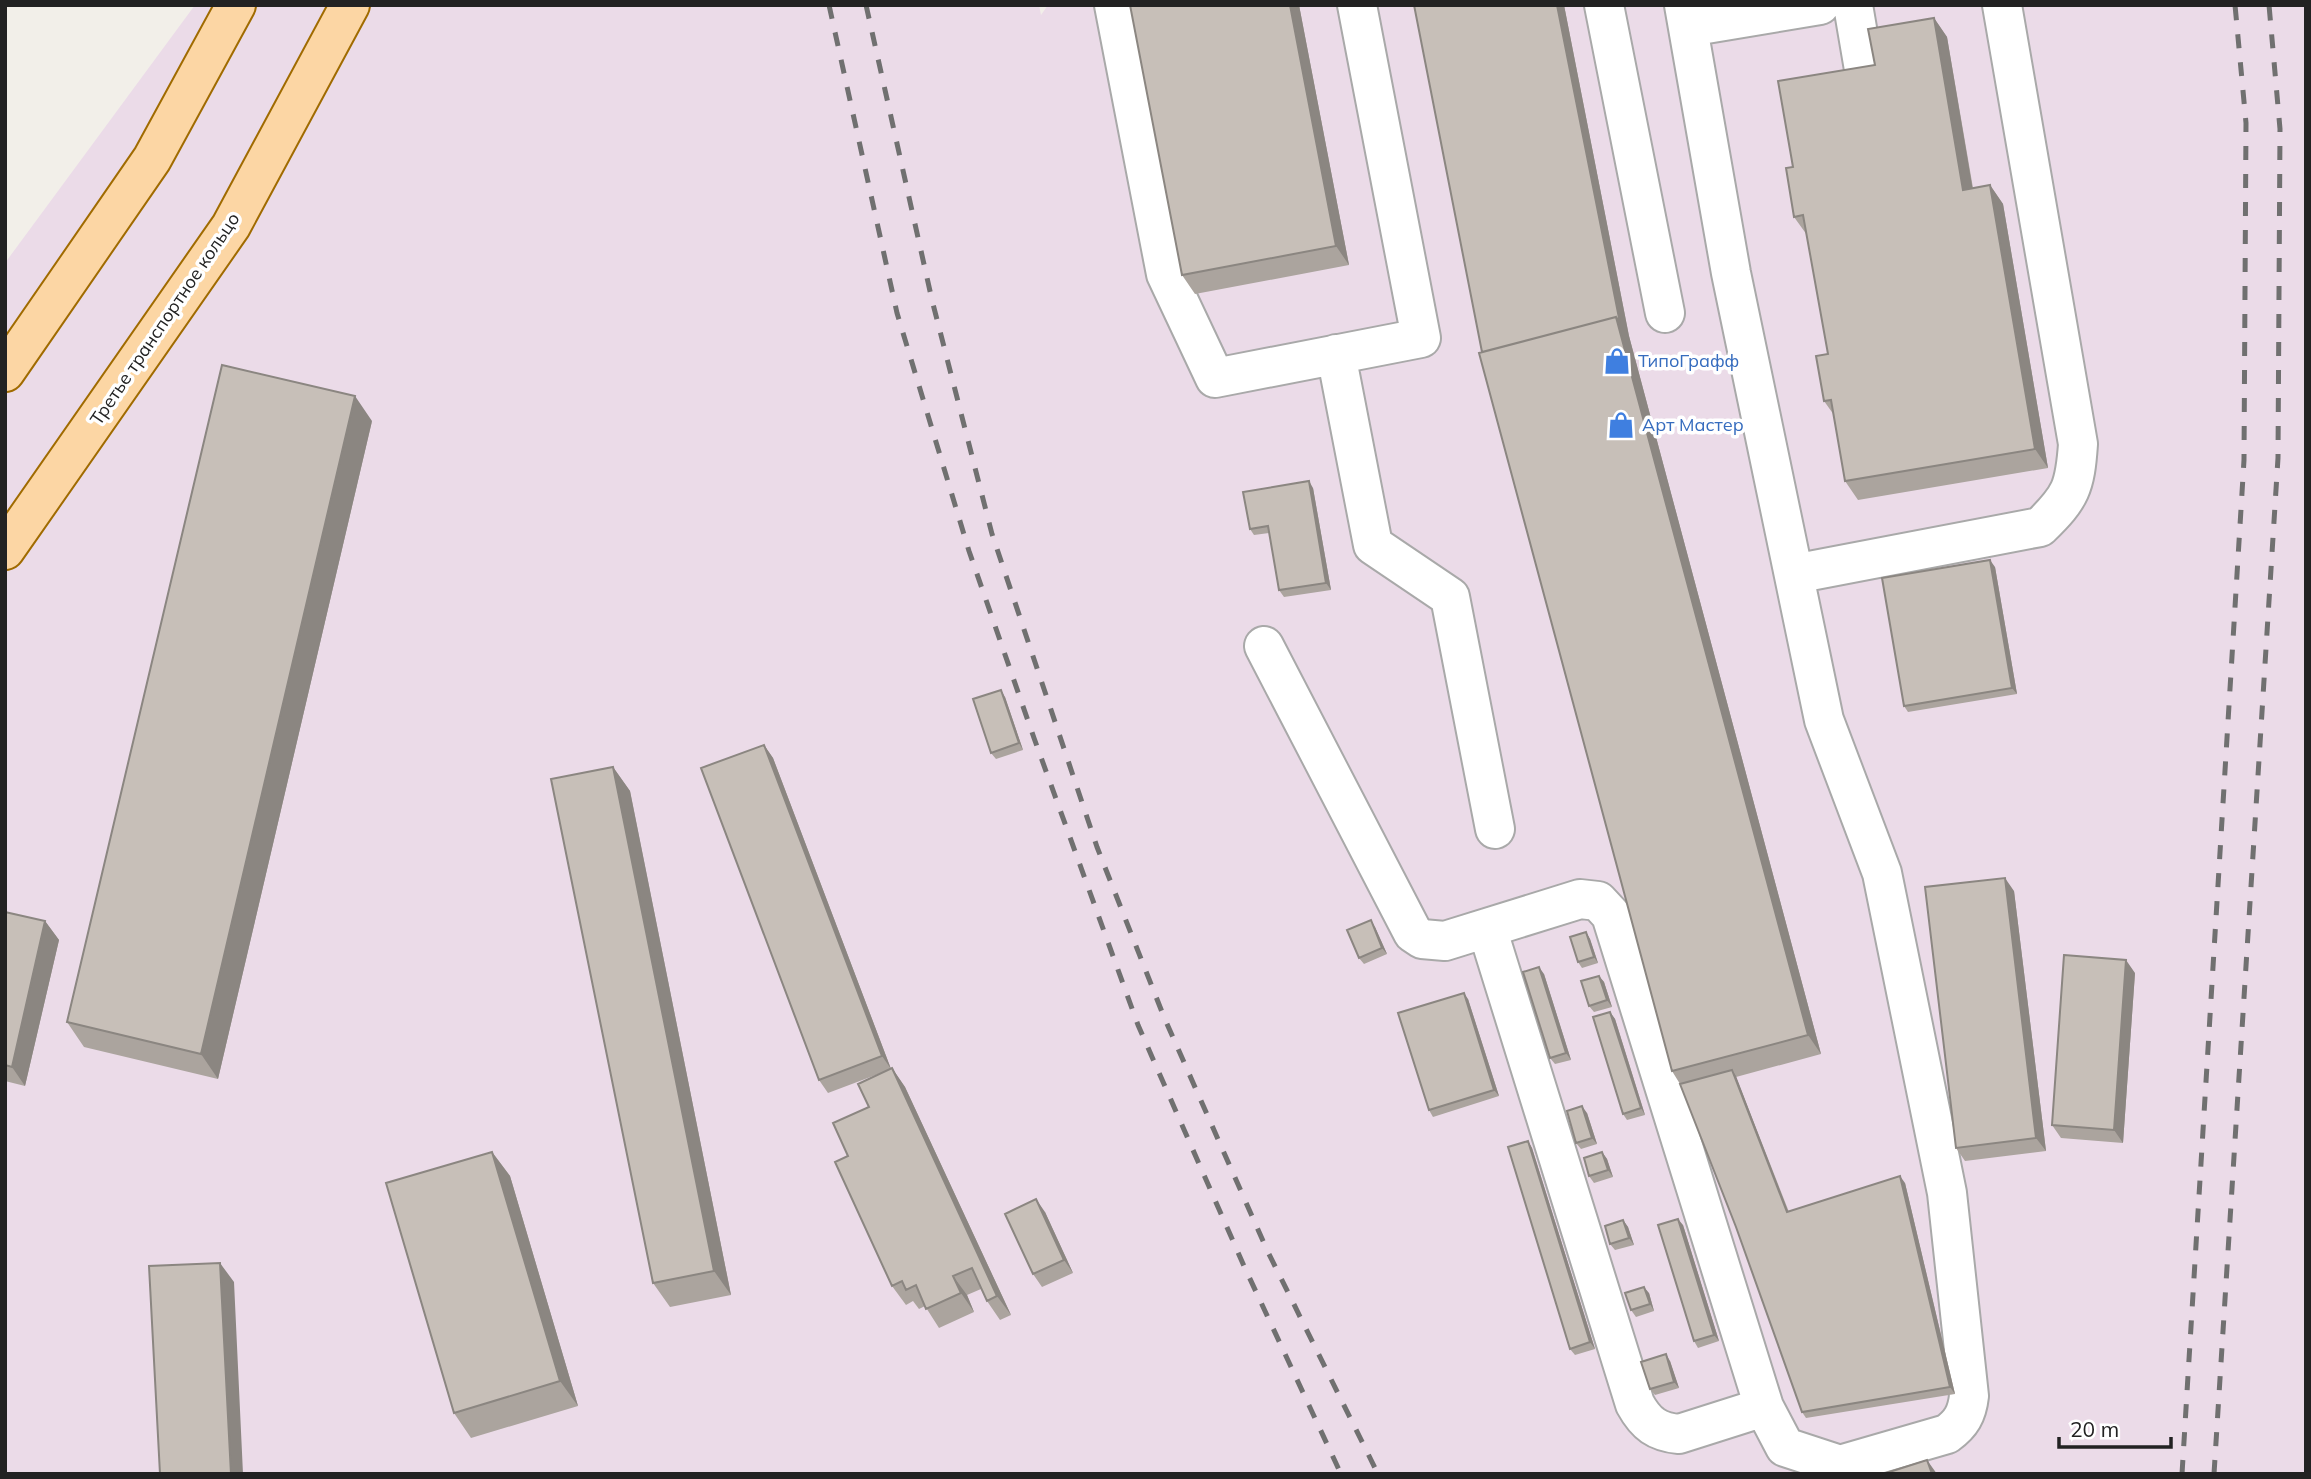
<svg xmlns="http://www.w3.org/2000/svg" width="2311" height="1479" viewBox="0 0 2311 1479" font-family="Mulish,sans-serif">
<rect width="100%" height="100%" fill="#f2efe9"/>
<path fill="#ebdbe8" d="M195 5H1039L1041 15 1048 5H2306V1474H5V263Z"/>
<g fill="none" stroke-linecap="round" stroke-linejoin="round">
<defs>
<path id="minor" d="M1114 5 1166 274 1215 378 1421 338 1357 5
M1604 5 1665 313
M1853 5 1867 87
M1688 27 1820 5
M1336 354 1373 545 1450 597 1495 829
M1794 574 2040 527C2071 497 2075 487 2078 444L2002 5
M1264 646 1413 933 1422 939 1445 941 1580 899 1598 901 1611 915 1764 1407 1785 1447 1840 1465 1947 1434C1961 1424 1967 1414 1969 1396L1947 1193 1882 873 1824 720 1731 273 1684 5
M1487 928 1635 1404C1646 1424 1657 1432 1679 1434L1764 1407"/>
<path id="major" d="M5 372 152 159 236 5
M5 550 231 226 350 5"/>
</defs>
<use href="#minor" stroke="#a9a9a9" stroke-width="42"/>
<use href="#major" stroke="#a06b00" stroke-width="42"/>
<use href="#minor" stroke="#fff" stroke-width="38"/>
<use href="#major" stroke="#fcd6a4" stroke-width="38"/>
<path stroke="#707070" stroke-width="5" stroke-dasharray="14 14" stroke-linecap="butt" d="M829 5 897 313 969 551 1034 738 1138 1025 1244 1266 1341 1474
M866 5 932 300 992 534 1097 847 1164 1017 1267 1250 1378 1474
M2182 1474 2244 460 2246 123 2235 5
M2214 1474 2278 458 2280 129 2269 5"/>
</g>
<path fill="#aba49e" d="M1299 5 1349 265 1195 294 1182 275Z
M1414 5H1564L1629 336 1821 1054 1736 1077 1789 1212 1905 1183 1955 1394 1806 1418 1802 1412 1736 1227 1680 1084 1672 1071Z
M1934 18 1947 37 1973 188 1990 185 2003 204 2048 468 1858 500 1845 481 1834 415 1824 401 1828 354 1807 235 1794 217 1793 167 1875 65Z
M372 421 218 1079 84 1047 67 1022Z
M1313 488 1331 590 1284 597 1279 590 1269 533 1254 535 1250 529Z
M1995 567 2017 694 1908 712 1904 706Z
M1005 697 1023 750 996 759 991 753Z
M764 745 773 758 891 1069 892 1068 905 1087 1011 1315 1000 1320 987 1301 981 1289 967 1295 974 1312 939 1328 925 1306 919 1309 913 1301 906 1305 892 1286 848 1156 869 1107 881 1073 828 1093 819 1080Z
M613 767 630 791 731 1295 670 1307 653 1283Z
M2014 891 2046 1151 1965 1161 1956 1148Z
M5 912 45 921 59 940 25 1086 5 1081Z
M1375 927 1387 954 1364 964 1359 958Z
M1586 932 1590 939 1598 963 1582 968 1578 962Z
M2135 973 2123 1143 2061 1138 2052 1125Z
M1544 974 1571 1060 1555 1064 1550 1058Z
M1599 976 1604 982 1612 1007 1594 1012 1589 1006Z
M1468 999 1499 1096 1433 1117 1429 1110Z
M1610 1012 1615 1019 1645 1115 1627 1120 1623 1114Z
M1587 1113 1597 1144 1581 1149 1576 1143Z
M1528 1141 1532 1148 1595 1349 1575 1355 1570 1349Z
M492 1152 510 1176 578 1406 471 1438 454 1413Z
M1602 1152 1607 1159 1613 1177 1594 1183 1589 1176Z
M1045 1212 1073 1273 1042 1287 1033 1274Z
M1623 1220 1628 1227 1634 1245 1615 1250 1610 1244Z
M1683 1225 1719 1341 1698 1348 1694 1341Z
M1649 1293 1654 1311 1636 1317 1631 1310Z
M1670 1361 1679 1388 1655 1395 1650 1389Z"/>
<path fill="#8b8681" d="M1290 5H1299L1349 265 1336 246Z
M1557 5H1564L1629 336 1821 1054 1808 1035 1616 317Z
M1934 18 1947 37 1976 209 1963 190Z
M1990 185 2003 204 2048 468 2035 449Z
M355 396 372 421 218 1079 201 1054Z
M1309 481 1313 488 1331 590 1326 583Z
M1990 560 1995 567 2017 694 2012 688Z
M1001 690 1005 697 1023 750 1019 743Z
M764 745 773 758 891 1069 882 1056Z
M613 767 630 791 731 1295 714 1271Z
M2005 878 2014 891 2046 1151 2036 1138Z
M1371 920 1375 927 1387 954 1382 948Z
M45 921 59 940 25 1086 12 1067Z
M1586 932 1590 939 1598 963 1594 957Z
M2126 960 2135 973 2123 1143 2114 1130Z
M1539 967 1544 974 1571 1060 1566 1053Z
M1599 976 1604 982 1612 1007 1607 1000Z
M1464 993 1468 999 1499 1096 1494 1090Z
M1610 1012 1615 1019 1645 1115 1641 1108Z
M892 1068 905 1087 1011 1315 997 1296Z
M1732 1070 1736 1076 1791 1219 1787 1212Z
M1582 1106 1587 1113 1597 1144 1592 1138Z
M1528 1141 1532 1148 1595 1349 1590 1342Z
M492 1152 510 1176 578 1406 560 1381Z
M1602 1152 1607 1159 1613 1177 1608 1170Z
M1900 1176 1905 1183 1955 1394 1950 1387Z
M1036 1199 1045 1212 1073 1273 1064 1260Z
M1678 1219 1683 1225 1719 1341 1714 1335Z
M1623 1220 1628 1227 1634 1245 1629 1238Z
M220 1263 234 1282 243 1474H231Z
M953 1276 967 1295 974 1312 961 1293Z
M1644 1287 1649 1293 1654 1311 1650 1304Z
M1666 1354 1670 1361 1679 1388 1674 1382Z
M1927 1460 1937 1474H1932Z"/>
<path fill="#c7bfb8" stroke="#8b8681" stroke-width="2" d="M1130 5H1290L1336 246 1182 275Z
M1414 5H1557L1620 323 1616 317 1482 352Z
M1934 18 1963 190 1990 185 2035 449 1845 481 1831 400 1824 401 1816 356 1828 354 1803 215 1794 217 1786 168 1793 167 1778 81 1875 65 1868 29Z
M1616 317 1808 1035 1672 1071 1479 353Z
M222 365 355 396 201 1054 67 1022Z
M1309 481 1326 583 1279 590 1268 526 1250 529 1243 492Z
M1990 560 2012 688 1904 706 1882 578Z
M1001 690 1019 743 991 753 973 699Z
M764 745 882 1056 819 1080 701 768Z
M613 767 714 1271 653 1283 551 779Z
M2005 878 2036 1138 1956 1148 1925 887Z
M5 912 45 921 12 1067 5 1065Z
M1371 920 1382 948 1359 958 1347 930Z
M1586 932 1594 957 1578 962 1570 937Z
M2064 955 2126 960 2114 1130 2052 1125Z
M1539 967 1566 1053 1550 1058 1523 972Z
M1599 976 1607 1000 1589 1006 1581 981Z
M1464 993 1494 1090 1429 1110 1398 1013Z
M1610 1012 1641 1108 1623 1114 1593 1017Z
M892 1068 997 1296 987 1301 972 1268 953 1276 961 1293 926 1309 916 1285 906 1290 902 1281 892 1286 835 1162 848 1156 833 1123 869 1107 858 1084Z
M1732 1070 1787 1212 1900 1176 1950 1387 1802 1412 1736 1227 1680 1084Z
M1582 1106 1592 1138 1576 1143 1567 1111Z
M1528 1141 1590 1342 1570 1349 1508 1147Z
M492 1152 560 1381 454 1413 386 1183Z
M1602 1152 1608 1170 1589 1176 1584 1158Z
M1036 1199 1064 1260 1033 1274 1005 1214Z
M1678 1219 1714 1335 1694 1341 1658 1225Z
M1623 1220 1629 1238 1610 1244 1605 1226Z
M220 1263 231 1474H160L149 1266Z
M1644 1287 1650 1304 1631 1310 1625 1293Z
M1666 1354 1674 1382 1650 1389 1641 1362Z
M1927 1460 1932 1474H1883Z"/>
<defs>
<symbol id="shop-bare" viewBox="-9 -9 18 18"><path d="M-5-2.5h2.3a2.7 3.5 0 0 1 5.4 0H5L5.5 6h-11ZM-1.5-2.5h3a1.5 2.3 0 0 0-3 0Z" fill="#3f7fe0" stroke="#fff" stroke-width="2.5" paint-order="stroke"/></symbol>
</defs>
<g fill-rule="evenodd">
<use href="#shop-bare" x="1598" y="342" width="38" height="38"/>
<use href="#shop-bare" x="1602" y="406" width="38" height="38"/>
</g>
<g text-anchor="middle" stroke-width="7" stroke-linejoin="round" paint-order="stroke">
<g font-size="18" fill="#222" stroke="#fff">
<text transform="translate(165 319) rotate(-56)" y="6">Третье транспортное кольцо</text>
</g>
<g font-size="18" fill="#366cbe" stroke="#fff" text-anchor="start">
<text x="1638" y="367">ТипоГрафф</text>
<text x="1642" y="431">Арт Мастер</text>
</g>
</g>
<rect width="2311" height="1479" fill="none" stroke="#222222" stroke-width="14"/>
<path d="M2059 1437v10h112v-10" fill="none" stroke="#222222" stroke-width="3.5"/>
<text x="2070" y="1437" font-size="21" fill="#222222" stroke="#ffffff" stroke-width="5" paint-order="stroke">20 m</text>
</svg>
